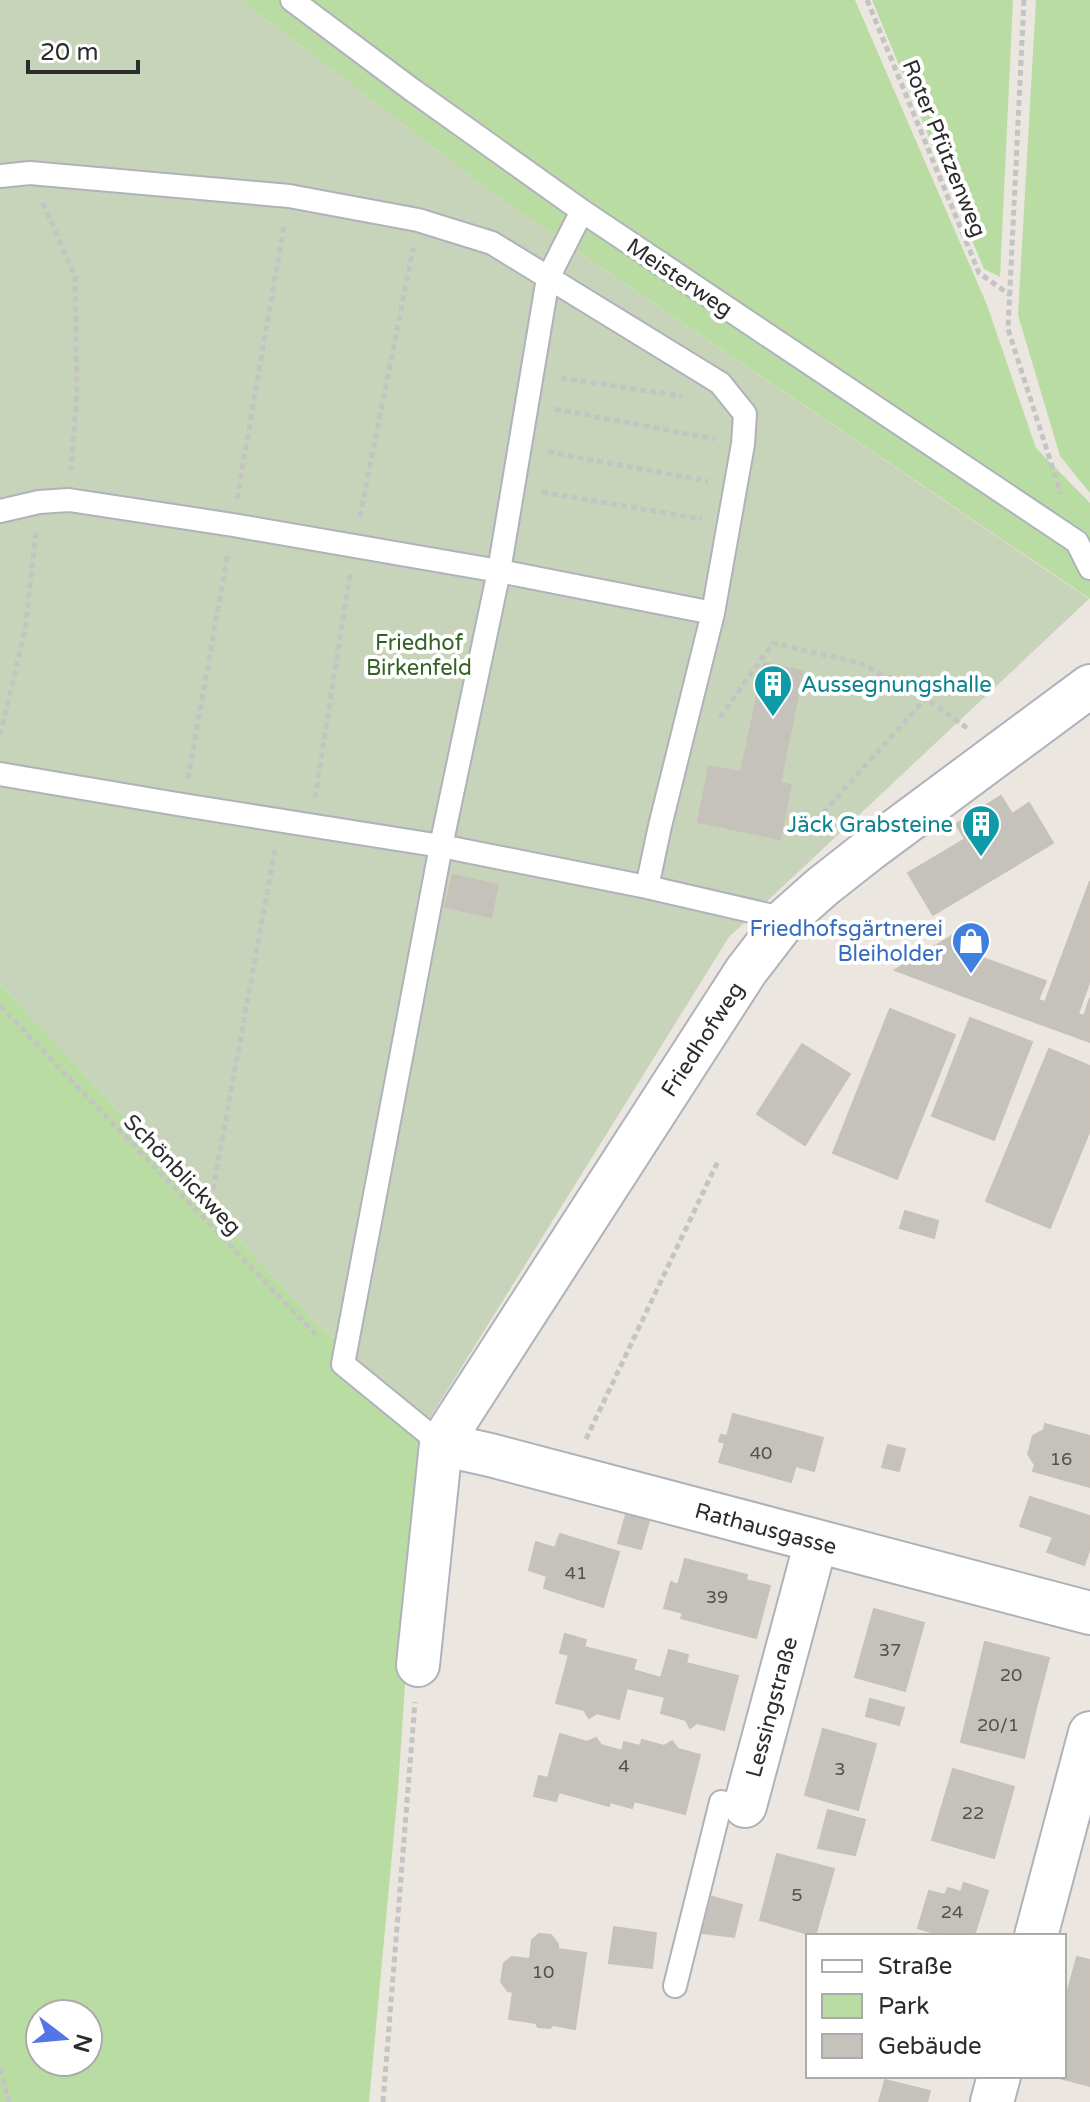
<svg xmlns="http://www.w3.org/2000/svg" width="1090" height="2102" viewBox="0 0 1090 2102" font-family="'Varela Round',sans-serif">
<rect width="100%" height="100%" fill="#ece6e0"/>
<path fill="#b9dca2" fill-rule="evenodd" d="M241 0H855L987 305 1036 448 1090 503V599L509 205Z
M872 0H1013L1000 277 984 269Z
M1036 0H1090V493L1060 456 1018 315Z
M0 984 313 1319 346 1351 421 1441 398 1790 369 2102H0ZM40 2014H88V2062H40Z"/>
<path fill="#c7d4b9" d="M0 0H241L509 205 1089 599 729 937 425 1426 313 1319 0 984Z"/>
<path fill="#c5c1bb" stroke="#c7c2b9" stroke-width="2" d="M764 663 803 671 780 783 791 785 780 839 698 822 709 766 741 772Z
M1001 796 1012 814 1029 803 1053 843 933 915 908 873 965 839 956 824Z
M453 875 498 885 491 917 445 907Z
M1090 881V980L1078 1014 1084 1016 1090 998V1042L966 997 980 957 1046 981 1038 1000 1045 1002Z
M955 934 966 956 979 960 966 997 895 970Z
M890 1009 955 1035 897 1179 833 1153Z
M970 1018 1032 1042 994 1140 932 1116Z
M802 1044 850 1074 805 1145 757 1114Z
M1049 1049 1090 1066V1130L1050 1228 986 1201Z
M905 1211 938 1221 934 1238 900 1228Z
M733 1414 805 1433 791 1482 719 1462 725 1443 719 1441 721 1435 727 1436Z
M1045 1424 1090 1436V1487L1033 1471 1035 1465 1028 1454 1033 1436 1044 1430Z
M805 1433 823 1438 814 1471 796 1466Z
M888 1445 905 1449 899 1471 882 1467Z
M1030 1497 1090 1516V1548L1084 1565 1047 1552 1053 1537 1020 1526Z
M627 1511 650 1517 641 1549 618 1543Z
M560 1534 619 1552 603 1607 544 1588 547 1576 529 1570 536 1542 555 1548Z
M685 1559 747 1575 746 1580 770 1586 756 1638 681 1618 683 1613 664 1608 671 1582 678 1585Z
M874 1609 924 1623 905 1691 855 1677Z
M565 1634 586 1640 584 1647 636 1660 633 1670 661 1678 669 1650 688 1655 686 1663 738 1676 724 1730 697 1723 690 1728 686 1720 661 1713 665 1697 627 1688 619 1719 597 1713 589 1718 584 1710 556 1703 569 1655 560 1653Z
M985 1642 1049 1658 1036 1708 973 1692Z
M973 1692 1036 1708 1024 1758 961 1742Z
M870 1699 904 1708 899 1725 866 1716Z
M823 1729 876 1744 858 1810 805 1795Z
M560 1734 587 1742 596 1738 601 1745 622 1751 624 1742 640 1746 642 1740 664 1746 672 1741 678 1749 700 1755 685 1814 634 1801 632 1808 610 1802 609 1806 559 1792 556 1801 534 1796 539 1776 548 1778Z
M953 1769 1014 1787 994 1858 932 1840Z
M828 1810 865 1820 855 1855 818 1848Z
M777 1854 834 1869 815 1936 760 1920Z
M964 1883 988 1891 974 1936H944L918 1928 929 1891 945 1895 948 1888 961 1892Z
M712 1897 742 1905 734 1937 702 1933Z
M614 1927 656 1933 652 1968 609 1963Z
M539 1934 551 1935 558 1944V1949L586 1953 575 2029 553 2025 550 2028 538 2027 536 2023 509 2019 513 1992 508 1991 501 1982 504 1963 512 1957 530 1959 532 1940Z
M1077 1957 1090 1960V2086L1052 2076H1064V2005Z
M885 2080 930 2091 927 2102H879Z"/>
<g fill="none" stroke-linecap="round" stroke-linejoin="round">
<defs>
<path id="service" d="M292 0 411 89 582 211 1077 542 1090 568
M0 176 30 173 289 196 418 220 492 243 720 383 745 414 743 444 713 613 660 826 647 887
M0 511 39 502 69 500 233 525 499 571 713 613
M0 774 183 805 441 846 647 887 786 919
M441 1444 343 1364 441 846 499 571 548 278 582 211
M675 1986 721 1802 745 1806"/>
<path id="minor" d="M441 1444 490 1455 1090 1613
M418 1665 441 1444 746 971 786 919 822 887 869 850 1090 686
M745 1806 816 1542
M1036 1936 1090 1733
M992 2102 999 2076"/>
</defs>
<use href="#service" stroke="#b0b2bb" stroke-width="26"/>
<use href="#minor" stroke="#b0b2bb" stroke-width="46"/>
<path stroke="#c4c4c4" stroke-width="5" stroke-dasharray="6 4" stroke-linecap="butt" d="M867 0 979 273 1010 295
M1024 0 1008 329 1061 494
M43 203 75 277 77 392 71 470
M561 378 682 396
M555 409 715 439
M548 452 708 481
M542 492 702 519
M237 499 284 225
M360 517 413 248
M720 717 773 643 860 663 926 698 967 728
M0 735 25 631 36 531
M188 779 228 552
M315 798 350 574
M803 835 926 698
M0 1006 318 1337
M213 1190 275 849
M586 1439 718 1161
M0 2069 9 2102
M383 2102 415 1702"/>
<use href="#service" stroke="#fff" stroke-width="22"/>
<use href="#minor" stroke="#fff" stroke-width="42"/>
</g>
<defs>
<symbol id="building-pin" viewBox="-11 -11 22 30"><path d="M0 17L-7.5 6A9.5 9.5 0 1 1 7.5 6Z" fill="#0f9aa8" stroke="#fff"/><path d="M-4-6H4V6H1V3H-1V6H-4ZM-2.5-4.3h1.7v1.8h-1.7ZM.8-4.3h1.7v1.8H.8ZM-2.5-1h1.7V.8h-1.7ZM.8-1h1.7V.8H.8Z" fill="#fff"/></symbol>
<symbol id="shop-pin" viewBox="-11 -11 22 30"><path d="M0 17L-7.5 6A9.5 9.5 0 1 1 7.5 6Z" fill="#3f7fe0" stroke="#fff"/><path d="M-5-2.5h2.3a2.7 3.5 0 0 1 5.4 0H5L5.5 6h-11ZM-1.5-2.5h3a1.5 2.3 0 0 0-3 0Z" fill="#fff"/></symbol>
</defs>
<g fill-rule="evenodd">
<use href="#building-pin" x="751" y="662" width="44" height="60"/>
<use href="#building-pin" x="959" y="802" width="44" height="60"/>
<use href="#shop-pin" x="949" y="919" width="44" height="60"/>
</g>
<g text-anchor="middle" stroke-width="8" stroke-linejoin="round" paint-order="stroke">
<g font-size="18" fill="#525150">
<text x="761" y="1459">40</text>
<text x="1061" y="1465">16</text>
<text x="576" y="1579">41</text>
<text x="717" y="1603">39</text>
<text x="890" y="1656">37</text>
<text x="1011" y="1681">20</text>
<text x="998" y="1731">20/1</text>
<text x="624" y="1772">4</text>
<text x="840" y="1775">3</text>
<text x="973" y="1819">22</text>
<text x="797" y="1901">5</text>
<text x="952" y="1918">24</text>
<text x="543" y="1978">10</text>
</g>
<g font-size="22" fill="#2c2c2c" stroke="#fff">
<text transform="translate(945 148) rotate(68)" y="8">Roter Pfützenweg</text>
<text transform="translate(680 277) rotate(34)" y="8">Meisterweg</text>
<text transform="translate(702 1039) rotate(-57)" y="8">Friedhofweg</text>
<text transform="translate(183 1174) rotate(46)" y="8">Schönblickweg</text>
<text transform="translate(766 1528) rotate(15)" y="8">Rathausgasse</text>
<text transform="translate(771 1707) rotate(-75)" y="8">Lessingstraße</text>
</g>
<g font-size="22" fill="#336223" stroke="#fff">
<text x="419" y="650">Friedhof<tspan x="419" dy="25">Birkenfeld</tspan></text>
</g>
<g font-size="22" fill="#0d838f" stroke="#fff" text-anchor="start">
<text x="801" y="692">Aussegnungshalle</text>
<text x="953" y="832" text-anchor="end">Jäck Grabsteine</text>
</g>
<g font-size="22" fill="#366cbe" stroke="#fff" text-anchor="end">
<text x="943" y="936">Friedhofsgärtnerei<tspan x="943" dy="25">Bleiholder</tspan></text>
</g>
</g>
<rect x="806" y="1934" width="260" height="144" fill="#ffffff" stroke="#ababab" stroke-width="2"/>
<rect x="822" y="1960" width="40" height="12" fill="#ffffff" stroke="#ababab" stroke-width="2"/>
<text x="878" y="1974" font-size="24" fill="#2c2c2c">Straße</text>
<rect x="822" y="1994" width="40" height="24" fill="#b9dca2" stroke="#ababab" stroke-width="2"/>
<text x="878" y="2014" font-size="24" fill="#2c2c2c">Park</text>
<rect x="822" y="2034" width="40" height="24" fill="#c5c1bb" stroke="#ababab" stroke-width="2"/>
<text x="878" y="2054" font-size="24" fill="#2c2c2c">Gebäude</text>
<g transform="translate(64 2038) rotate(106)"><circle r="38" fill="#ffffff" stroke="#ababab" stroke-width="2"/>
<path d="M0-6L14 30L0 20L-14 30Z" fill="#5275e7"/>
<text y="-12" font-size="22" font-weight="bold" text-anchor="middle" fill="#2c2c2c">N</text>
</g>
<path d="M28 60v12h110v-12" fill="none" stroke="#2c2c2c" stroke-width="4"/>
<text x="40" y="60" font-size="24" fill="#2c2c2c" stroke="#ffffff" stroke-width="6" paint-order="stroke">20 m</text>
</svg>
